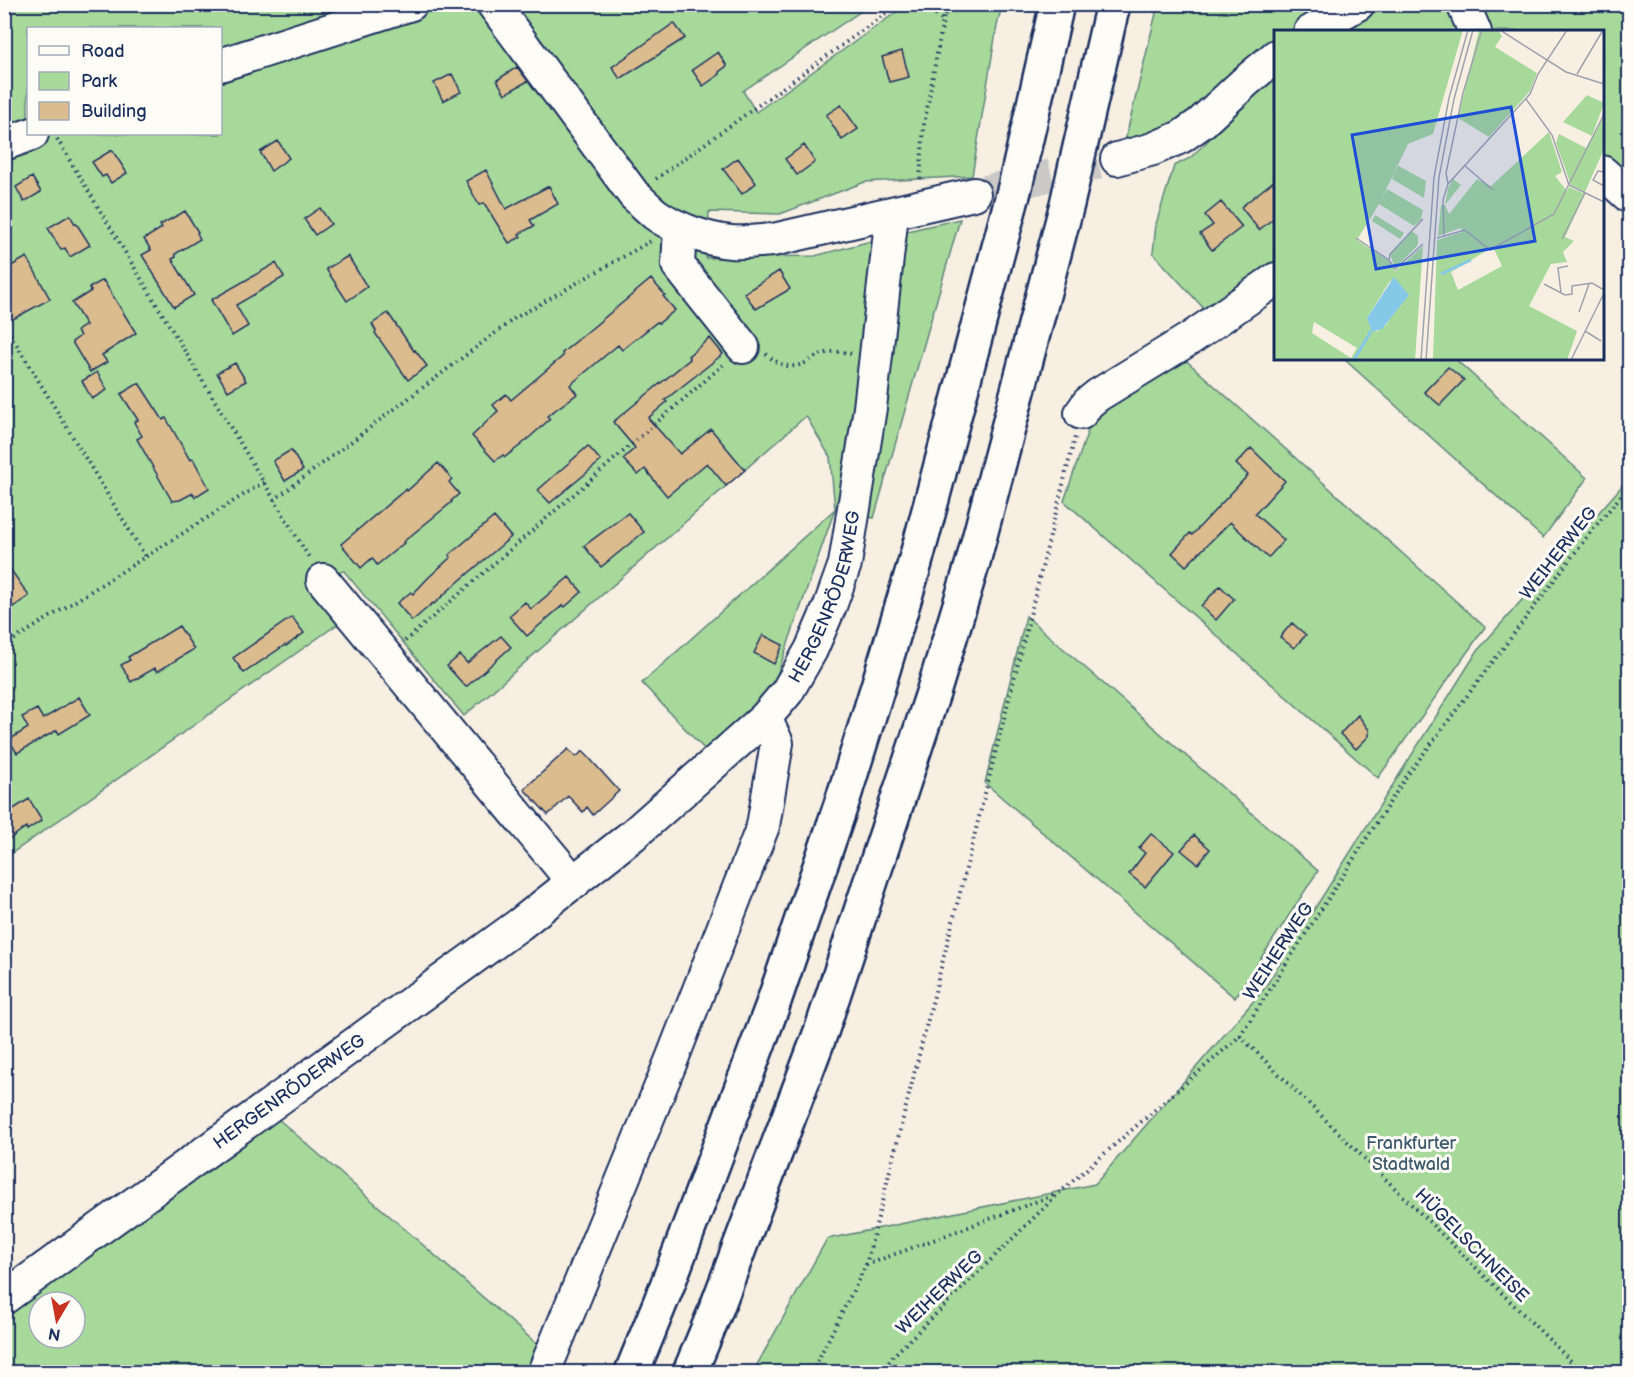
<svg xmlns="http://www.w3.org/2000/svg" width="1634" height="1377" viewBox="0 0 1634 1377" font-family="'Balsamiq Sans',sans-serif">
<rect width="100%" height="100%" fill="#f6efe2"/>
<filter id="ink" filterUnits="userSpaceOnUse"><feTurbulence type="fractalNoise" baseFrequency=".0167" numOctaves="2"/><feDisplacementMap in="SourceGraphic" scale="12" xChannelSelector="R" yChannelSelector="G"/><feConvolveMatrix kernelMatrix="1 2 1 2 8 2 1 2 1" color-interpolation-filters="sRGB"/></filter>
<g filter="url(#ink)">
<path fill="#a7d99b" stroke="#61847c" stroke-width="1.5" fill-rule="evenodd" d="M425 4 426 6 432 4 870 5 743 91 756 112 902 8 878 5H1002L997 26 972 176 865 182 780 214 709 212 706 258 815 256 916 229 960 219 874 518 835 509 776 678 746 723 709 754 642 683 835 509 830 457 806 416 464 716 344 571 330 574 342 621 5 858V5ZM28 28H220V134H28Z
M1387 4 1454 5 1466 32H1341Z
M1158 5H1335L1304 21 1291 31 1276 32 1275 43 1211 92 1165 132 1124 145Z
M1472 5H1629V180L1603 154 1602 32 1485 31Z
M1275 78V262L1208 313 1153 253 1156 224 1174 166 1190 158 1267 84Z
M1181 356 1485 627 1378 778 1064 501 1096 407Z
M1344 359H1455L1587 478 1543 538Z
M1629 478V1372H753L827 1239 1095 1184 1264 989 1478 650Z
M1026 616 1318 871 1235 998 985 783Z
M277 1118 546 1352 537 1372H5L4 1316ZM39 1302H75V1338H39Z"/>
<path fill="#dbbc8e" stroke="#1b2f5e" stroke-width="1.5" d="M674 23 685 38 620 79 612 67Z
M902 51 909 77 889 82 882 57Z
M718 52 727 66 719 72 720 74 703 86 692 70Z
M517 67 528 81 505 94 497 80Z
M452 74 461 92 443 101 434 83Z
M841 105 858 129 842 140 826 115Z
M278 141 289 158 271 171 260 152Z
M804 145 815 162 797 175 785 159Z
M112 150 127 173 111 183 106 175 102 177 92 162Z
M738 158 756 183 742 194 723 169Z
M486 170 506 209 549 186 558 204 530 220 534 226 519 234 521 237 509 243 484 203 479 205 466 181Z
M32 177 41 192 24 202 16 187Z
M1275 180V217L1259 230 1241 207Z
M1221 202 1242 227 1212 250 1200 234 1213 225 1205 215Z
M320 208 331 224 315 235 304 219Z
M185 211 198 232 197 233 200 239 175 254 176 257 172 259 194 295 174 307 142 255 151 250 144 239 162 228 160 225Z
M70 215 75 224 76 223 90 245 70 257 65 248 61 250 48 228Z
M348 256 367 287 347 301 326 269Z
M27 257 50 299 4 324V270Z
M276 263 284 277 236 305 248 326 232 336 211 300Z
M779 271 790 289 756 309 744 293Z
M651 279 665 295 663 296 675 310 659 323 657 322 622 350 618 345 570 385 577 394 547 416 550 419 521 445 505 457 503 455 495 461 472 436 498 411 493 405 506 394 511 400 563 356 562 353Z
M103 280 136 333 102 355 107 362 90 372 72 342 80 336 77 331 86 325 72 303 91 291 89 288Z
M388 313 414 351 415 350 427 366 408 380 375 333 376 331 372 324Z
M710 338 723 354 665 400 667 402 648 418 680 454 711 429 745 470 726 486 707 463 667 496 645 469 638 475 623 459 635 448 613 422 690 359 688 356Z
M235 363 246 381 228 391 217 373Z
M1448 367 1464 380 1440 405 1424 392Z
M97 372 107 390 92 399 82 381Z
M139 383 163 420 166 418 190 460 193 459 209 488 195 497 193 493 180 500 172 501 137 439 142 436 134 422 138 420 121 394Z
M588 446 601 461 550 503 538 490Z
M1251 448 1285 481 1255 514 1284 540 1268 558 1230 522 1186 566 1172 553 1190 533 1192 535 1248 475 1236 464Z
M291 450 303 470 285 481 273 461Z
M438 463 452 479 449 482 459 494 451 501 452 502 403 542 404 543 377 565 372 558 361 568 341 544 406 489 407 491Z
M628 513 644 532 601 567 584 546Z
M494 517 511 537 450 589 434 604 433 603 412 621 397 603 411 592 413 594 428 578 451 557 449 555Z
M4 560 29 596 4 613Z
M569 577 582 592 565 607 563 605 527 636 509 616 525 602 531 609Z
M1220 586 1234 599 1216 620 1201 606Z
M292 617 304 633 286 646 285 645 244 673 233 658Z
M1292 623 1306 635 1294 648 1280 637Z
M179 626 194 649 157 672 155 668 131 682 121 665 130 660 128 657Z
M763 635 783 645 774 664 754 653Z
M501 636 511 647 466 687 447 666 460 655 467 663Z
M79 697 90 715 59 734 57 730 17 753 9 740 28 728 22 717 37 709 43 719Z
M1358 715 1369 730V736L1356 749 1340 734Z
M568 749 576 757 583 751 619 791 593 815 587 807 583 812 568 796 548 815 524 789Z
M29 799 42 820 27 830 26 827 4 843V815Z
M1151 834 1174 852 1145 887 1129 874 1145 853 1139 848Z
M1194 835 1210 849 1198 864 1181 850Z"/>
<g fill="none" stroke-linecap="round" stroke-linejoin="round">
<path stroke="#cac9c8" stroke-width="32" stroke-dasharray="32 16" stroke-linecap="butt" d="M974 194 1117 159"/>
<defs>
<g id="minor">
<path d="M493 4 634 195C641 201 648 208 655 214 674 228 707 240 731 242 745 243 759 241 773 240L974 194"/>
<path d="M1463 4 1475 32"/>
<path d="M1310 32 1358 4"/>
<path d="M220 65 411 4"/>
<path d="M4 144 32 134"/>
<path d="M1117 159 1153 149 1181 137 1201 123 1245 82 1276 56"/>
<path d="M1602 172 1630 197"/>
<path d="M680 228 678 265 743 347"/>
<path d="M1081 413 1088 403 1098 395 1191 338 1276 279"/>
<path d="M323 580 574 883"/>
<path id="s1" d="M4 1298 520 924 633 835 765 718 787 692 811 650 830 606 845 564 870 408 892 214"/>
<path d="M544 1372 672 1059 763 826 777 743 765 718"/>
</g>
<path id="highway" d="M632 1372 667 1286 772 1007 843 799 879 683 915 563 1015 187 1057 4
M690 1372 717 1307 822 1029 934 690 973 562 1067 204 1113 4"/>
</defs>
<use href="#minor" stroke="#1b2f5e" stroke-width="36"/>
<use href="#highway" stroke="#1b2f5e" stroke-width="38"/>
<path stroke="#1b2f5e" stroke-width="4" stroke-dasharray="1.5 4.5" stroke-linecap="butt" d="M921 4 943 21
M945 15 950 4
M57 139 310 559
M656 179 899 4
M920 179 924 125 946 4
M4 324 145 556
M766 354C778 365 790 370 805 363 811 360 816 356 822 354 831 351 842 351 851 354
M274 500 515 318 651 241
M405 641 723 365
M4 646 264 482
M1240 1036 1582 1372
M866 1265 1075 437
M812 1372 866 1265 1054 1195
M882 1372 893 1356 1058 1194 1240 1036 1406 777 1589 534 1630 485"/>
<use href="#minor" stroke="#fdfcf7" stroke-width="32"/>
<use href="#highway" stroke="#fdfcf7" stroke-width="33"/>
</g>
</g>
<g text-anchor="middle" stroke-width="6" stroke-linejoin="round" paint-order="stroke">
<g font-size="18" fill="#1b2f5e" stroke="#fdfcf7">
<text transform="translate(1558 553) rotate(-52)" y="6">WEIHERWEG</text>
<text dy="6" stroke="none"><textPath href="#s1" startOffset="1095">HERGENRÖDERWEG</textPath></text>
<text transform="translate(1278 951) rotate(-57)" y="6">WEIHERWEG</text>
<text dy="6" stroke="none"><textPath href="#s1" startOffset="352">HERGENRÖDERWEG</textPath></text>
<text transform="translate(1472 1245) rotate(45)" y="6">HÜGELSCHNEISE</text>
<text transform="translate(939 1292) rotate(-44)" y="6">WEIHERWEG</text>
</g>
<g font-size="18" fill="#3e5a6d" stroke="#fdfcf7">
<text x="1411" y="1149">Frankfurter<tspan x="1411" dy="21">Stadtwald</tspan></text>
</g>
</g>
<g transform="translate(1274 30)">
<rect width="330" height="330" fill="#f6efe2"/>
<path d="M0 0H189L159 104 134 114 107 170 113 159 149 180 147 190 140 196 105 174 83 210 115 231 121 241 149 216 141 330H0ZM116 251 128 256 122 279 112 295 102 302 93 288ZM40 292 83 318 77 328 38 303ZM205 0H224L228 6 221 17 263 43 256 61 215 107 184 88ZM313 65 330 73 318 106 289 92ZM330 86V119L311 162 297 155 282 113 285 104 312 118ZM275 102 288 142 281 146 293 161 295 157 311 164 291 207 300 211 289 222 293 232 277 234 255 276 303 301 293 330H159L163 210 188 202 187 198 164 206 167 175H171L174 158 179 149 187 155 171 175 175 184 203 149 217 156ZM219 217 228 236 184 260 177 242ZM123 135 152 151 150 168 118 149ZM101 185 130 203 126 209 98 191ZM138 201 144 206V215L121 238 116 224Z" fill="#a7d99b" fill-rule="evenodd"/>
<path d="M120 247 135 265 108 299 98 302 93 288Z" fill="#85c8e7"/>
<path fill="none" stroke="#85c8e7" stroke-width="3" d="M167 244 197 230M80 330 97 301"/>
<path fill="none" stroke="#9ea2ad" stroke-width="1.5" d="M226 0 292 42 330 54M303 44 329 0M252 69 278 105 295 155M190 135 219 160M330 142 324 141 319 150 330 156M174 154 172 143 189 63 208 0M295 155 330 172M170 205 169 170 174 154 256 64 264 44 293 0M82 208 115 230 121 239 149 214M163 208 191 200 216 220 280 184 330 84M288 209 311 163M115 230 116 224 149 189M270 254 291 265 298 264V256L318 253 330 260M287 263 284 238 294 236M305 282 315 254M311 301 327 311M147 330 160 147 175 68 194 0M152 330 165 147 180 69 199 0M297 330 330 263"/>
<path fill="#1d4ed8" fill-opacity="0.15" stroke="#1d4ed8" stroke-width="3" d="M237 77 261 211 102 239 78 105Z"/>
<rect width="330" height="330" fill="none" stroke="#1b2f5e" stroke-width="3"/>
</g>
<rect width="1634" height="1377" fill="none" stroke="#fdfcf7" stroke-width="24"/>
<rect x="12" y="12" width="1610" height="1353" fill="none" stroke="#1b2f5e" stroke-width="2" filter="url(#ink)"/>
<rect x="27" y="27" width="195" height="108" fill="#fdfcf7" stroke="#a3aaba" stroke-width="1.5"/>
<rect x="39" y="46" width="30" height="9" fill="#fdfcf7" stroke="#a3aaba" stroke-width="1.5"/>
<text x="81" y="57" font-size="18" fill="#1b2f5e">Road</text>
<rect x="39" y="72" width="30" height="18" fill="#a7d99b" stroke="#a3aaba" stroke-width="1.5"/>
<text x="81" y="87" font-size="18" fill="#1b2f5e">Park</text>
<rect x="39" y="102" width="30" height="18" fill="#dbbc8e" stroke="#a3aaba" stroke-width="1.5"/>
<text x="81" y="117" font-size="18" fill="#1b2f5e">Building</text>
<g transform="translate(57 1320) rotate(190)"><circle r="28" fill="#fdfcf7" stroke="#a3aaba" stroke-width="1.5"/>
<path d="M0-4.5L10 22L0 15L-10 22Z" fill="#c8321e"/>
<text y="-9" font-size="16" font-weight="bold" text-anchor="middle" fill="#1b2f5e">N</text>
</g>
</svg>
